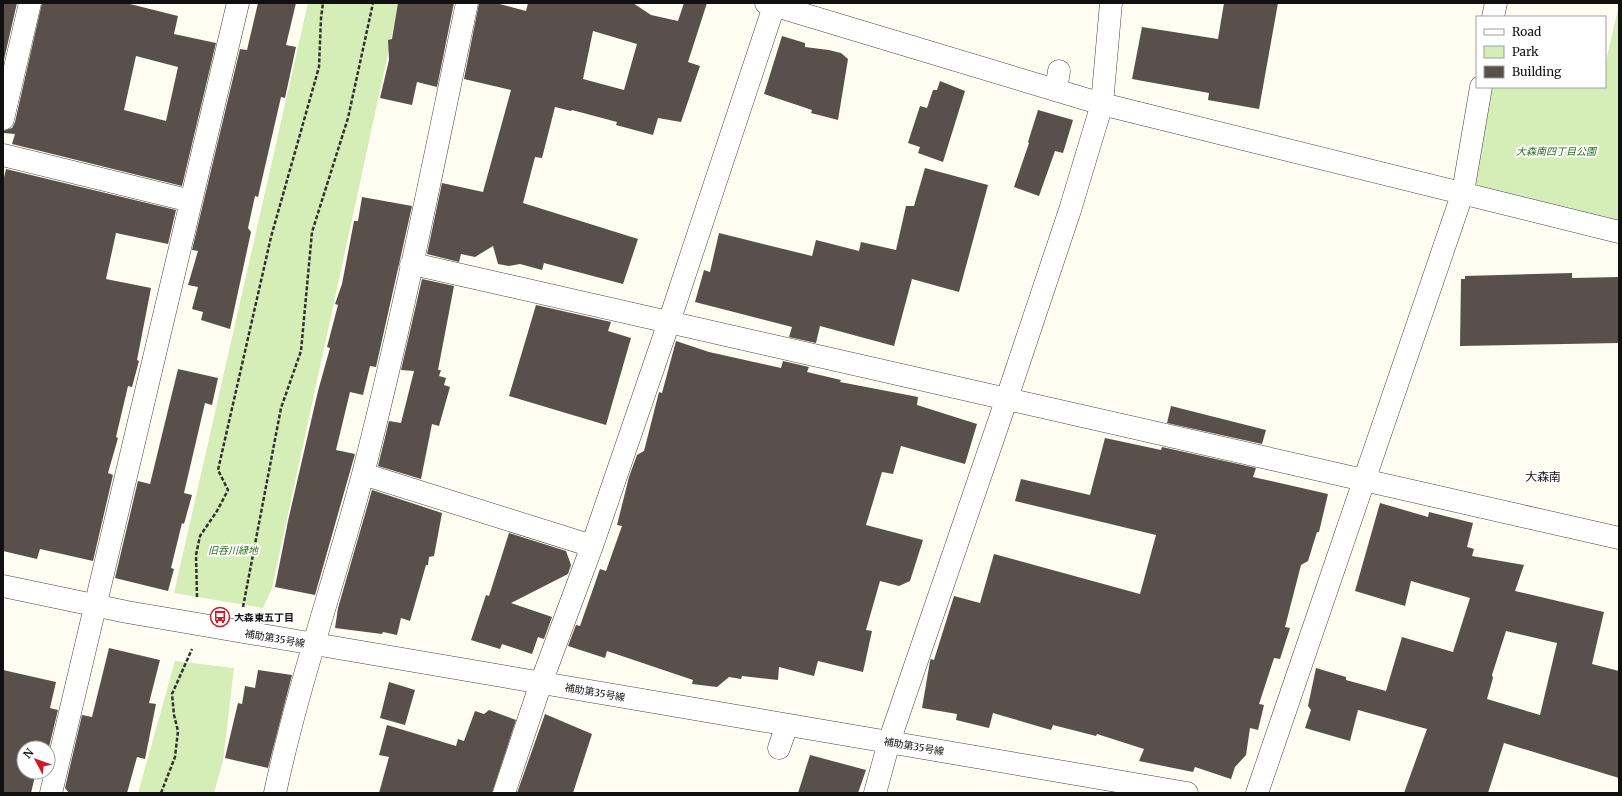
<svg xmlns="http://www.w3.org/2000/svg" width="1622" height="796" viewBox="0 0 1622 796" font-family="Merriweather,'Noto Sans JP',serif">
<rect width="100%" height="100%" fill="#fffcf2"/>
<path fill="#d5eeb7" d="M308 3H399L272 588 263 608 174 593Z
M1619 5V232L1463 192 1481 87H1605V65Z
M175 661 234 668 223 761 214 793H138Z"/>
<path fill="#5a504b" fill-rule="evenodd" d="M3 3H17L3 64Z
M42 3H126L178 16 174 34 216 43 182 186 12 144 15 134 3 133V131L12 128 15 122ZM136 56 178 67 166 121 124 110Z
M258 3H296L286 45 296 47 285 98 281 97 258 197 255 196 248 228 251 232 230 329 201 320 203 312 192 309 198 287 188 285 198 251 192 250 240 49 247 50Z
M398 3H454L437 87 417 82 412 105 380 98 389 60 388 40 392 39Z
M479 3H496L526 11 528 3H633L651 15 678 21 684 3H707L688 62 700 66 681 122 658 118 653 135 616 125 617 122 572 110 571 111 555 107 542 158 535 157 523 203 638 239 623 284 544 263 542 270 520 264 509 266 498 264 493 246 475 257 461 254 459 262 427 254 442 183 483 192 511 90 464 79ZM593 31 637 44 624 90 583 79Z
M1224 3H1278L1259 109 1208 100 1209 93 1132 79 1142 27 1218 39Z
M782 36 805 43V47L829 50 841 53 848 59 838 120 811 113 812 110 764 94Z
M940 81 965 91 943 162 918 153 920 147 908 143 920 106 927 108 933 90H937Z
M1038 110 1073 120 1063 153 1055 151 1039 196 1014 187 1029 143 1028 142Z
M925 168 988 185 959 292 912 279 894 346 820 326 816 343 789 337 792 327 695 302 704 270 710 272 719 233 812 256 816 240 859 251 861 242 896 250 906 206H914Z
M6 169 176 210 168 244 116 233 106 279 151 288 137 360 139 361 132 387 128 386 116 437 118 438 108 473 113 475 93 561 40 549 37 559 3 551V182Z
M362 197 412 206 376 367 370 366 363 395 350 392 336 450 355 454 315 595 275 587 288 521 318 391 330 348 327 347 338 305 335 304 342 284 354 221H358Z
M1572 273V278L1619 277V343L1460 346 1461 279H1465V276Z
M422 279 454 286 438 370H441L439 376 446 378 444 385 450 387 439 426 432 424 421 479 378 466 389 421 401 423 414 371 401 370Z
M536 305 611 322 608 331 631 338 606 425 509 396Z
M676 341 709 352 781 368 783 361 809 367 807 372 841 380 840 382 918 397 917 405 977 424 965 464 901 446 893 474 882 472 866 525 923 540 910 581 899 586 880 581 866 630 872 631 863 672 818 661 814 676 779 667 778 680 742 676 741 679 729 677 717 687 692 684 693 680 607 651 605 658 568 646 576 625 580 626 600 569 606 571 622 526 617 525 629 477 637 455 644 451 659 392 662 393Z
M178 369 218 378 212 405 205 403 184 493 192 495 184 524 182 523 171 568 174 569 168 591 115 578 138 481 150 484Z
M1171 406 1266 430 1262 444 1167 423Z
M1105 438 1161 450 1162 447 1256 468 1253 477 1328 494 1319 532H1317L1308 561 1301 565 1285 627 1290 628 1280 659 1274 658 1259 704 1264 705 1258 730 1250 728 1246 755 1235 767 1231 779 1195 767 1193 772 1139 761 1144 749 1097 734 1096 736 1053 725 1051 730 993 713 989 728 956 720 957 714 922 708 930 661 931 659 934 660 954 596 980 603 994 554 1140 594 1156 535 1015 501 1021 479 1090 495Z
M372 490 442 513 434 556 429 557 428 565H426L410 621 401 618 397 635 383 632 382 634 335 628 338 608Z
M1380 503 1428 517 1429 512 1473 523 1467 547 1474 549 1472 556 1524 565 1515 591 1604 612 1592 664 1619 671V778L1504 743 1488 793H1404L1427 729 1358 710 1350 741 1305 728 1311 710 1308 706 1316 668 1346 677V680L1386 691 1402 637 1453 652 1470 598 1411 581 1405 606 1355 591ZM1506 631 1557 643 1540 715 1487 699 1493 678 1492 675Z
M509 533 566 551 571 565 568 574 511 603 552 617 544 639 538 637 532 654 502 644 500 649 471 640 486 595 489 596Z
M109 648 160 660 149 703 156 704 145 759 137 757 127 793H69L65 788 82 715 92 717Z
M3 670 56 682 50 708 58 710 48 751V748H24V772H36L31 793H3Z
M258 670 292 675 268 768 225 758 238 703 242 704 245 686 255 688Z
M389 682 415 690 405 725 380 718Z
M489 710 516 720 492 793H379L389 757 379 755 387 725 456 746 458 739 464 741 475 711 484 714Z
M545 714 592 734 573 793H517Z
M810 755 866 770 858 793H798Z"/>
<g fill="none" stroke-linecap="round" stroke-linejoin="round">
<defs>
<path id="minor" d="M766 3 1102 104 1619 232
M1493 17 1496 3
M1056 90 1059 71
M3 119 30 3
M3 155 191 201
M411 265 422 266 1619 538
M363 474 592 546
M3 586 127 612 1187 793
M779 748 787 725
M51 793 238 3
M275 793C298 685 335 580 363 474 403 318 434 160 467 3
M504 793 541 683 592 546 669 322 775 3
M875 793 889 742 1007 398 1070 210 1102 104 1111 3
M1257 793 1463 192 1481 87"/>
</defs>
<use href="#minor" stroke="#434343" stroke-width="23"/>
<path stroke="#323232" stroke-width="2.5" stroke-dasharray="4 2" stroke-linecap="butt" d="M197 597 196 555 200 536 217 511 228 490 218 470 271 237 319 67 321 18 323 3
M243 607 281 408 301 351 312 232 348 118 373 3
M161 793 175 757 178 731 174 715 172 694 192 649"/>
<use href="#minor" stroke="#fff" stroke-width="22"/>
</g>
<defs>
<symbol id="bus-ring" viewBox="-11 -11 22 22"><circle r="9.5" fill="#fff" stroke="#ce1925" stroke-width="1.5"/><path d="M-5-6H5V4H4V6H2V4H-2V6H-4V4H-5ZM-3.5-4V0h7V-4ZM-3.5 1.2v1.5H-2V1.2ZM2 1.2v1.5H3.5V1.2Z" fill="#ce1925"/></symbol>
</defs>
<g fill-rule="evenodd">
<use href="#bus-ring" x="209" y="606" width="22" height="22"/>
</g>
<g text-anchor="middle" stroke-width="4" stroke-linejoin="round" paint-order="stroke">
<g font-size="10" font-style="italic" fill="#2c6f19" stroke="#fff">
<text x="1556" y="155">大森南四丁目公園</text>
<text x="233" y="554">旧呑川緑地</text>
</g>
<g font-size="10" font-weight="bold" fill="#101010" stroke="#fff" text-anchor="start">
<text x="234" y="621">大森東五丁目</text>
</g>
<g font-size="10" fill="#101010" stroke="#fff">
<text transform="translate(275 638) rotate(10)" y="4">補助第35号線</text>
<text transform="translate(595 692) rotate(10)" y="4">補助第35号線</text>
<text transform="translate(914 746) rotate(10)" y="4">補助第35号線</text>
</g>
<g font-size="12" fill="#101010" stroke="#fff">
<text x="1543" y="481">大森南</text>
</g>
</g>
<rect width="1622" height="796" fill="none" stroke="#101010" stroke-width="8"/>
<rect x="1476" y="16" width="130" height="72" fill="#ffffff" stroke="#9f9f9f"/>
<rect x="1484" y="29" width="20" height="6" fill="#ffffff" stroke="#9f9f9f"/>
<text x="1512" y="36" font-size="12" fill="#101010">Road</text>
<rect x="1484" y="46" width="20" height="12" fill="#d5eeb7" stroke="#9f9f9f"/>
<text x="1512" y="56" font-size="12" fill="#101010">Park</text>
<rect x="1484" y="66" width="20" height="12" fill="#5a504b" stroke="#9f9f9f"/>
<text x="1512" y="76" font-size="12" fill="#101010">Building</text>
<g transform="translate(36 760) rotate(311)"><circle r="19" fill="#ffffff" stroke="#9f9f9f"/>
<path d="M0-3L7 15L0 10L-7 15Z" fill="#ce1925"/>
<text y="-6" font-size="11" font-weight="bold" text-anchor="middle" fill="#101010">N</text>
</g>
</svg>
